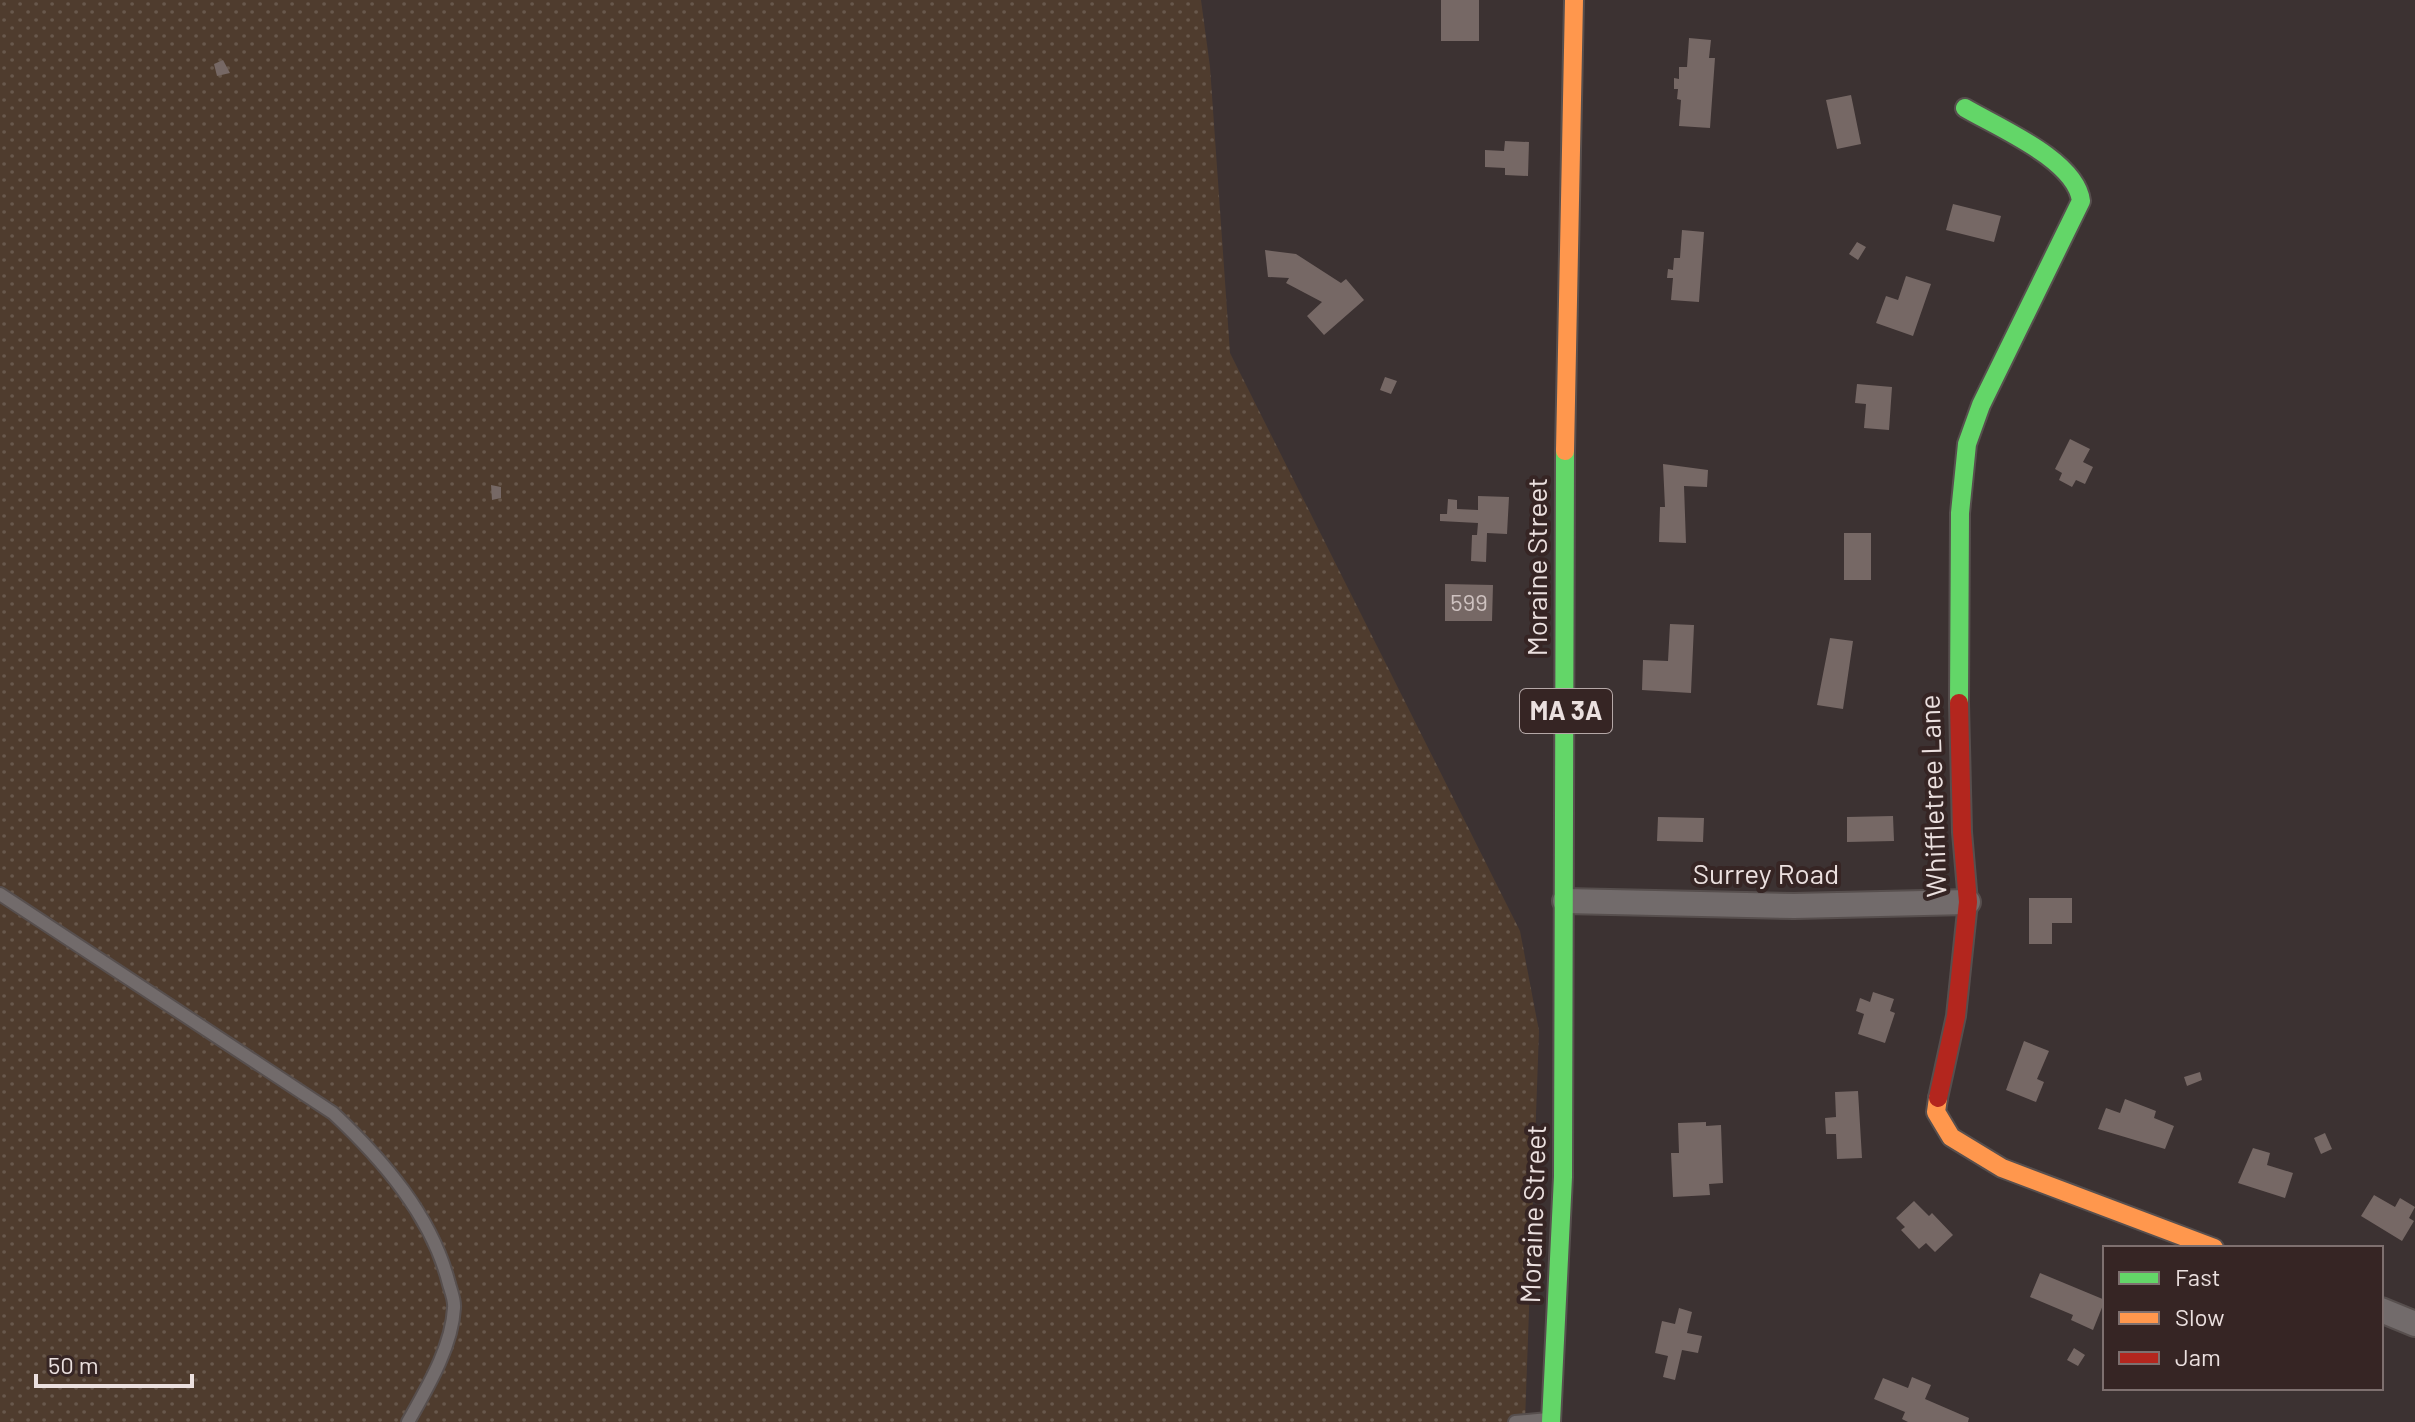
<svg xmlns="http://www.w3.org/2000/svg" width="2415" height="1422" viewBox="0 0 2415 1422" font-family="Barlow,sans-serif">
<defs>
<pattern id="grass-dots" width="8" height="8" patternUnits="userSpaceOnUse" patternTransform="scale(2)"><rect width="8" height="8" fill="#4f3c2e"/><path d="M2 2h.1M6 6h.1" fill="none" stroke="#68584c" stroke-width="1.8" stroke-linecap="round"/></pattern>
</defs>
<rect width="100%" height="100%" fill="#3c3232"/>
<path fill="url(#grass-dots)" d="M0 0H1201L1210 67 1230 353 1520 931 1539 1031 1525 1422H0Z"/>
<path fill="#766865" d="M1441 0H1479V41H1441Z
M1689 38 1711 40 1709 58H1715L1710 128 1679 126 1681 100 1677 99 1678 89H1674V78L1679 79V67H1687Z
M223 60 230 73 217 76 214 64Z
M1851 95 1861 144 1837 149 1826 100Z
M1505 141 1529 142 1528 176 1505 175V168L1485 167V150L1504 151Z
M1953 204 2001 216 1994 242 1946 230Z
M1682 230 1704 232 1699 302 1671 300 1673 278H1667L1668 269 1673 270 1674 258H1680Z
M1857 242 1866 247 1858 260 1849 254Z
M1265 250 1296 254 1341 283 1346 279 1364 300 1324 335 1307 316 1322 302 1286 283 1289 278 1268 277Z
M1906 276 1931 284 1913 336 1876 323 1886 296 1898 300Z
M1385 377 1397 381 1391 394 1380 390Z
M1857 384 1892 387 1889 430 1864 428 1866 404 1855 403Z
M2070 439 2090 449 2083 462 2093 467 2085 484 2076 480 2072 487 2059 480 2062 473 2055 469Z
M1663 464 1708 470 1707 487 1684 486 1686 543 1659 542 1660 507H1665Z
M491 485 501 487V498L492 500Z
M1478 496 1509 497 1507 534 1487 533 1486 562 1471 561 1472 535H1477L1478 523 1440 521V514H1447L1448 499 1457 500V509L1478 510Z
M1844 533H1871V580H1844Z
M1445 584 1493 585 1492 621H1445Z
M1670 624 1694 625 1691 693 1642 690 1643 660 1668 661Z
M1830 638 1853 641 1843 709 1817 705Z
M1893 816 1894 841 1847 842V817Z
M1658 817 1704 818 1703 842 1657 841Z
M2029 898H2072V923H2052V944H2029Z
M1873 992 1894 999 1890 1011 1895 1013 1885 1043 1858 1034 1864 1014 1856 1011 1860 998 1870 1002Z
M2024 1041 2049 1051 2037 1079 2044 1082 2036 1102 2006 1090Z
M2200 1072 2202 1080 2187 1086 2184 1077Z
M1858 1091 1862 1158 1837 1159 1836 1134H1826L1825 1118 1836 1117 1835 1092Z
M2125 1099 2156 1111 2154 1118 2174 1126 2165 1149 2098 1129 2106 1108 2120 1113Z
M1706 1122V1126L1721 1125 1723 1183 1709 1184 1710 1195 1673 1197 1671 1153H1679L1678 1123Z
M2325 1133 2332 1149 2321 1154 2314 1138Z
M2253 1148 2270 1153 2267 1165 2293 1173 2285 1198 2238 1183Z
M2374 1195 2395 1207 2400 1198 2415 1207 2409 1218 2414 1221 2402 1241 2361 1216Z
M1914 1201 1929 1216 1932 1213 1953 1235 1935 1252 1926 1243 1919 1249 1901 1230 1905 1227 1896 1218Z
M2040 1273 2105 1300 2093 1330 2071 1320 2073 1315 2030 1297Z
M1679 1308 1692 1312 1687 1333 1702 1336 1698 1353 1682 1350 1675 1380 1663 1377 1668 1356 1655 1353 1662 1321 1675 1324Z
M2074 1348 2085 1355 2078 1366 2067 1360Z
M1912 1377 1931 1385 1925 1399 1969 1418 1968 1422H1908L1902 1419 1905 1412 1874 1399 1883 1378 1908 1388Z"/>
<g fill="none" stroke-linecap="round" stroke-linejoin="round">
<defs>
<path id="lane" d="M0 894 333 1113C383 1160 432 1216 449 1284 451 1291 455 1301 454 1308 452 1347 427 1388 408 1422
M1515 1422 1548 1419"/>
<path id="street" d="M1565 901 1794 906 1968 902
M2381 1310 2415 1324"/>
<path id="fast" d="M1959 703 1960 513 1967 444 1981 405 2081 201C2076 160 1999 128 1965 108
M1551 1422 1563 1177 1565 451"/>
<path id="slow" d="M1565 451 1574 0
M1938 1098 1936 1112 1951 1137 2002 1168 2214 1248"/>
<path id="jam" d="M1938 1098 1956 1016 1968 902 1962 832 1959 703"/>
</defs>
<use href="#lane" stroke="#574f4e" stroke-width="16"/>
<use href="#street" stroke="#574f4e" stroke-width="28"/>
<use href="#fast" stroke="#574f4e" stroke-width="22"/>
<use href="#slow" stroke="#574f4e" stroke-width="22"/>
<use href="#jam" stroke="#574f4e" stroke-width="22"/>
<use href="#lane" stroke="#726b6b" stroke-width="12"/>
<use href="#street" stroke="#726b6b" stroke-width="24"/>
<use href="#fast" stroke="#63d668" stroke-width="18"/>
<use href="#slow" stroke="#ff974d" stroke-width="18"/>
<use href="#jam" stroke="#b3261e" stroke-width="18"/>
</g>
<g text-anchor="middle" stroke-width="8" stroke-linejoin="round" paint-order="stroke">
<g font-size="24" fill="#cec2c0">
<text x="1469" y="611">599</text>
</g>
<rect fill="#362524" stroke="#b5a8a7" stroke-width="2" x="1520" y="689" width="92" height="44" rx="6"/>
<g font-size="26" font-weight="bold" fill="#ebe0df">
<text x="1566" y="720">MA 3A</text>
</g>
<g font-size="28" fill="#ebe0df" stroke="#362524">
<text transform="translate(1537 567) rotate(-90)" y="10">Moraine Street</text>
<text transform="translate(1933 796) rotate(-92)" y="10">Whiffletree Lane</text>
<text x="1766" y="884">Surrey Road</text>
<text transform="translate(1533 1214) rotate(-88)" y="10">Moraine Street</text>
</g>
</g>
<rect x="2103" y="1246" width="280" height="144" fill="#362524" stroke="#7e706f" stroke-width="2"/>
<rect x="2119" y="1272" width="40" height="12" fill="#63d668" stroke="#7e706f" stroke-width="2"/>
<text x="2175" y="1286" font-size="24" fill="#ebe0df">Fast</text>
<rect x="2119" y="1312" width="40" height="12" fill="#ff974d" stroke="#7e706f" stroke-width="2"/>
<text x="2175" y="1326" font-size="24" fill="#ebe0df">Slow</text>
<rect x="2119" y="1352" width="40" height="12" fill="#b3261e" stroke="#7e706f" stroke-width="2"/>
<text x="2175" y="1366" font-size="24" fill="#ebe0df">Jam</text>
<path d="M36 1374v12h156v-12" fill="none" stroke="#ebe0df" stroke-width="4"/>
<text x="48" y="1374" font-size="24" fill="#ebe0df" stroke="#362524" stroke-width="6" paint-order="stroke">50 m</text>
</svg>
